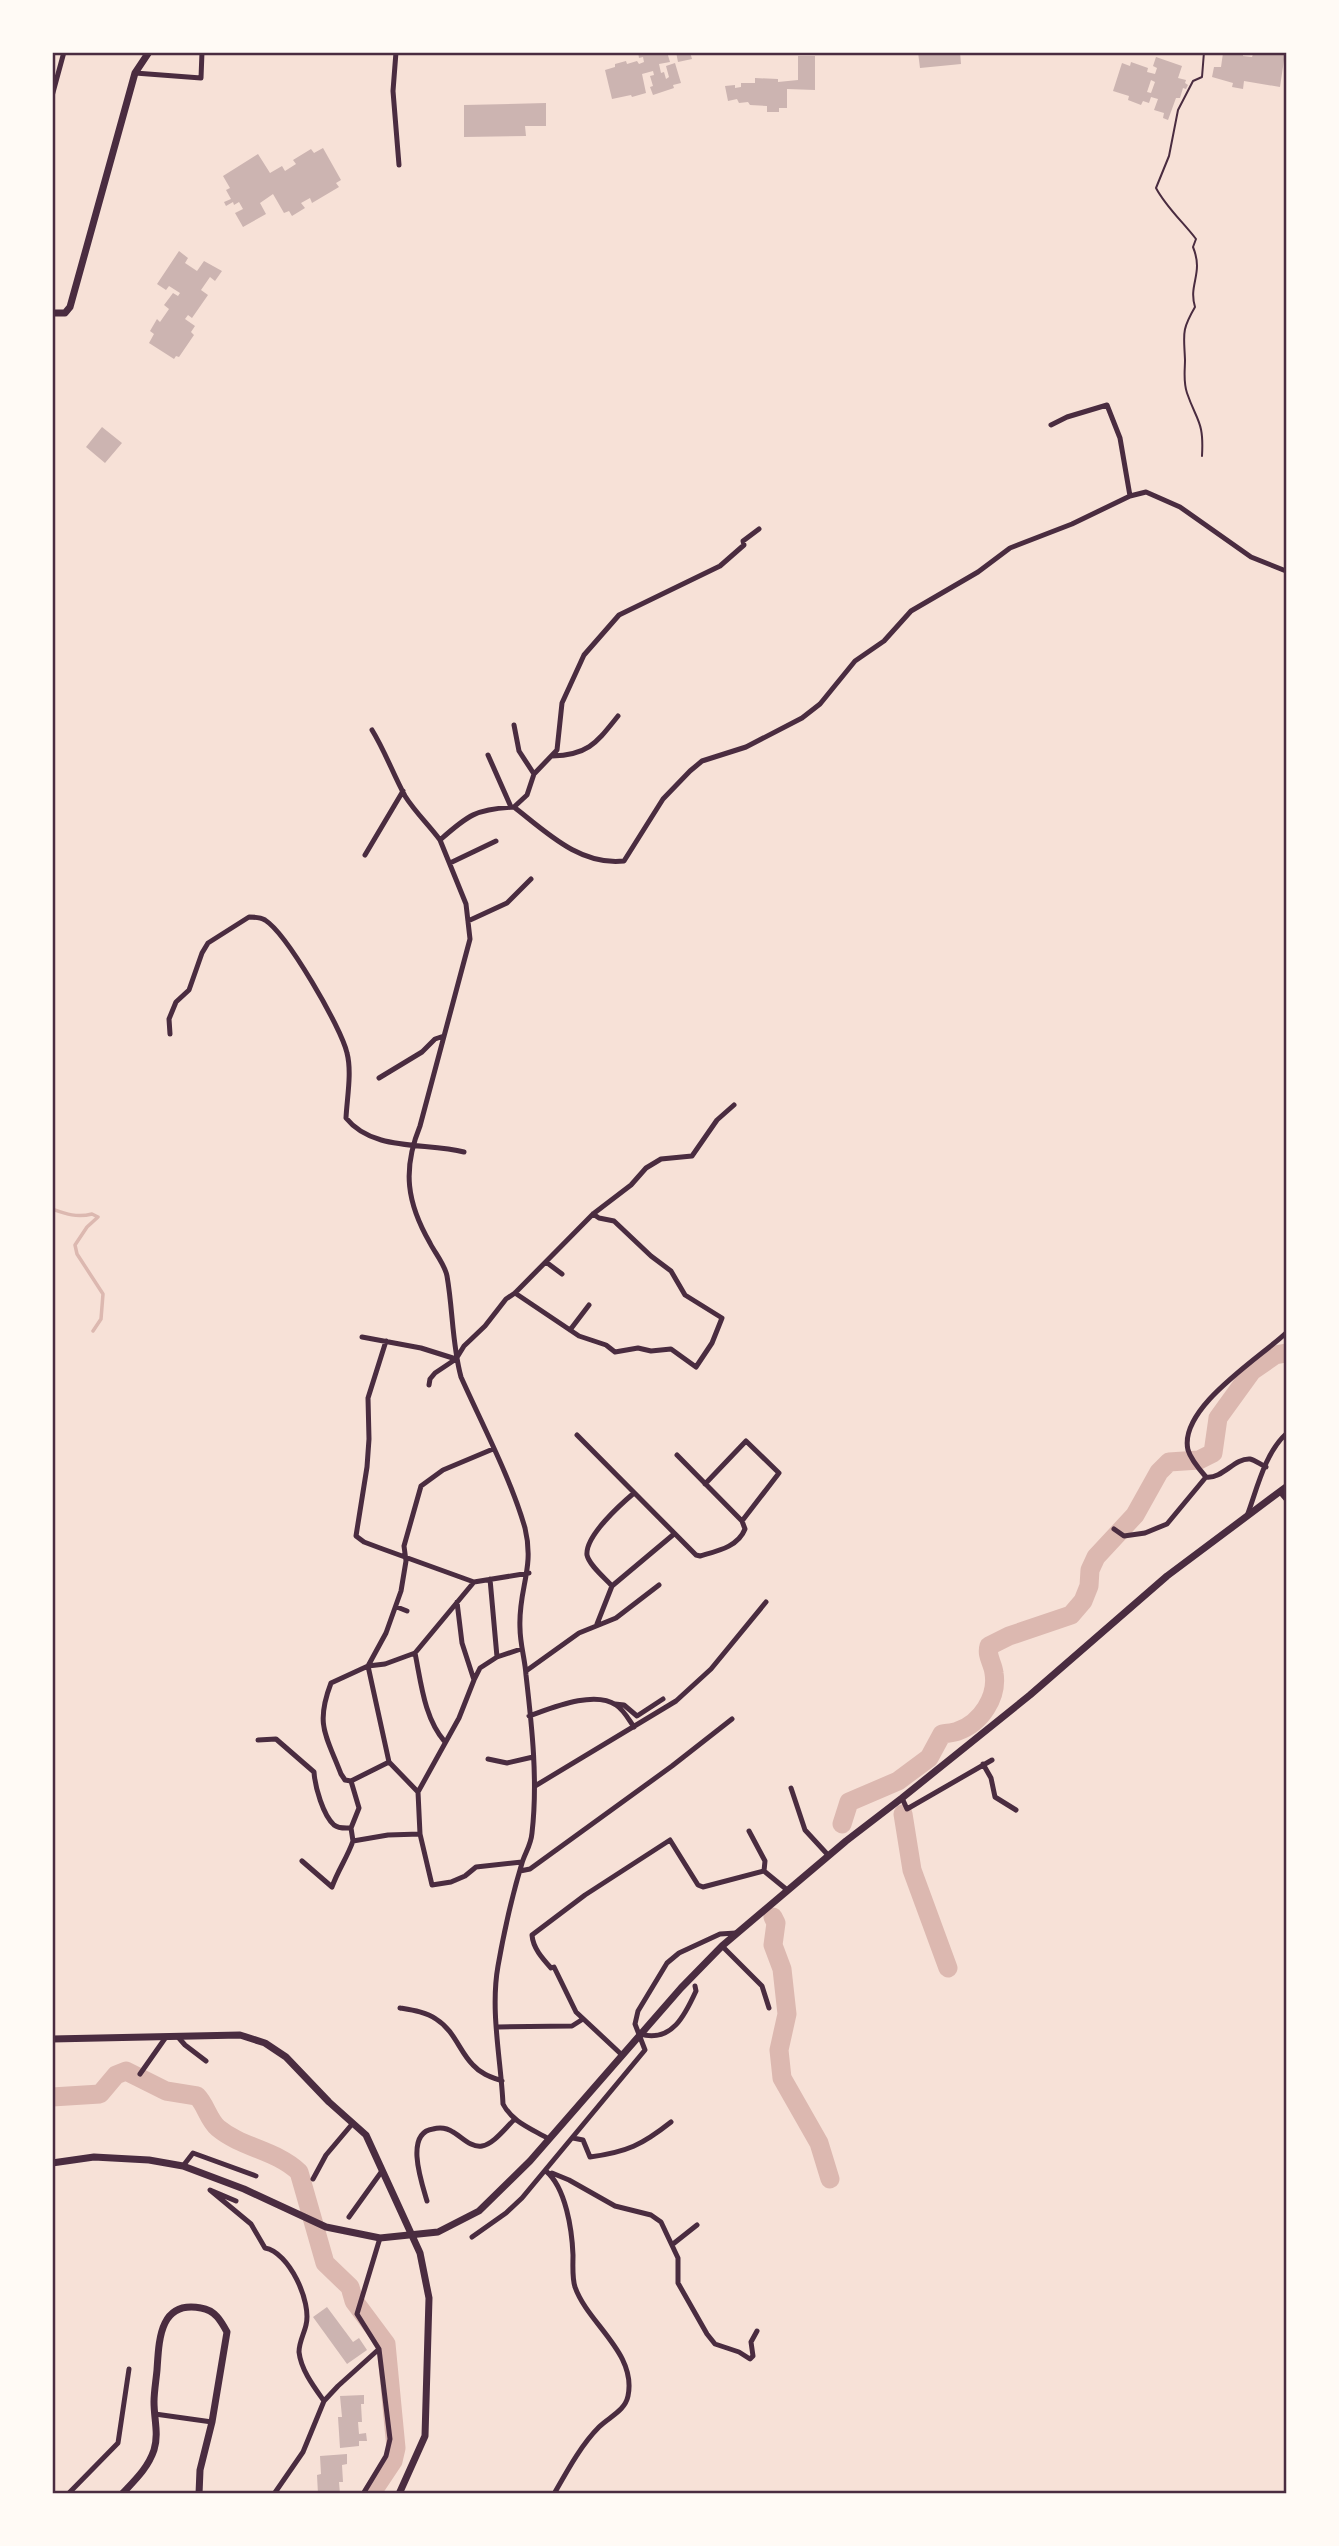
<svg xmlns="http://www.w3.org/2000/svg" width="1339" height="2546" viewBox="0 0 1339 2546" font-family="'DejaVu Sans',sans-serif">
<rect width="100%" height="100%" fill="#f7e1d7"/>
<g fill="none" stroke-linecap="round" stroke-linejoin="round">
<path stroke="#dcb8b0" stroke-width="3.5" d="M52 1209C66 1214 77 1218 92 1214L98 1217 87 1227 75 1245 77 1254 103 1294 101 1319 93 1331"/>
<path stroke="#dcb8b0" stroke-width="19" d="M903 1814 912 1870 948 1968
M842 1824 849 1802 898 1781 929 1758 942 1734C947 1733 954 1733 958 1731 981 1723 998 1697 994 1673 993 1663 986 1656 989 1646L1009 1636 1071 1615 1083 1601 1089 1586 1090 1570 1096 1557 1135 1515 1159 1472 1169 1462 1199 1460 1213 1453 1218 1418 1252 1371 1275 1355 1286 1353
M773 1917 776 1923 773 1945 782 1969 787 2014 779 2050 782 2078 819 2143 830 2179
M52 2097 100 2094 116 2075 126 2071 166 2091 197 2096C206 2105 208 2119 218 2128 242 2148 276 2150 299 2172L325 2263 350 2287 354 2301 386 2344 396 2448 393 2461 371 2494"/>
</g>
<path fill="#ccb4b1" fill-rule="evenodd" d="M638 52H667L670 62 659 64 661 73 664 72 666 79 669 77 666 66 675 63 681 83 673 85 674 88 653 95 650 87 653 86 650 76 654 75 653 71 642 74 646 93 632 97 631 95 612 99 605 70 615 67V64L626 61 627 64 637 61 639 64 644 62 643 57 639 58Z
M676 52H690L692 59 678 62Z
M918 52H960L961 64 920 68Z
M1230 52H1243V56L1252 57 1253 54 1285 53 1280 87 1244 81 1243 89 1232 87 1233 83 1212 77 1214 67H1221L1223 53Z
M798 56H815V90L787 89V108H779V112H767V106L750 105 748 102 739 103 737 99 728 101 725 86 735 85V88L741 87V83H755V78L778 79V82L798 80Z
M1156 57 1182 66 1178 78 1186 80 1185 83 1188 85 1186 89 1183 88 1180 98H1176L1168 120 1163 118 1164 113 1154 110 1158 99 1151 97 1149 103 1143 101 1141 105 1128 100 1129 96 1113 91 1122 63 1130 66 1131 62 1148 68 1147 72 1155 74 1157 68 1153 66ZM1151 80 1155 82 1151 93 1147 92Z
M546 103V126H525L526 136 464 137V105Z
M323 148 341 180 336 183 339 187 312 203 310 198 301 203 305 208 292 216 289 211 284 213 273 194 260 203 266 214 243 227 235 213 243 209 239 202 234 205 233 202 226 206 224 202 231 199 226 190 230 188 223 176 258 154 270 173 282 166 285 171 296 164 293 160 311 149 314 153Z
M179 251 188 258 185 263 197 271 204 261 222 271 215 281 210 277 201 290 208 295 192 318 188 315 185 319 195 326 191 332 194 335 179 357 176 356 174 359 149 343 154 334 150 331 157 319 160 322 169 309 164 305 173 293 178 296 180 293 169 286 166 290 157 284Z
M102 427 122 443 105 463 86 447Z
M327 2307 353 2342 359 2338 367 2350 347 2364 313 2317Z
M364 2395V2404H361L362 2422H358L359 2434 366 2433 367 2441H359V2446L340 2448 338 2417H342L340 2396Z
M347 2454V2464L342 2465 343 2482H339L340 2494H318L317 2475 321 2474 320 2456Z"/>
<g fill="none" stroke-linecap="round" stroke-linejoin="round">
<path stroke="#4a2c40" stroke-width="2" d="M1202 456C1204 421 1197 422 1187 393 1183 381 1185 371 1185 360 1184 334 1181 331 1195 307 1188 284 1204 274 1193 247L1196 239C1183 222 1166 207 1156 188L1169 156 1178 110 1193 81 1202 77 1204 52"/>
<path stroke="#4a2c40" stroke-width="5" d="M396 52 393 91 399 165
M135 73 201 78 202 52
M52 96 64 52
M1051 425 1067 417 1107 405 1120 438 1130 496
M759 529 743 541 744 545 720 566 619 615 584 655 562 703 557 750 534 774 527 795 514 807C546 832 580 866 624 861L663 799 690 771 702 761 746 747 802 718 820 704 855 661 884 641 911 611 978 572 1010 548 1072 524 1130 496 1146 492 1180 507 1251 557 1286 571
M514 725 519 751 534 774
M372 730C385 751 393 774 405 796 415 812 429 825 440 840
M488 755 511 807
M552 756C589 755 597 742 618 716
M514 807C476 809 468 815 440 840L466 904 470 939 420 1126C402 1170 407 1203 430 1243 435 1253 445 1265 447 1276 453 1310 452 1344 461 1377 482 1424 511 1479 525 1528 535 1569 518 1589 520 1628 520 1644 525 1659 526 1675 532 1727 538 1781 532 1833 531 1845 525 1853 522 1863 512 1896 504 1932 498 1966 490 2011 501 2060 503 2104 512 2122 532 2129 549 2139
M365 855 403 791
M450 863 496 841
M468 921 507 903 531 879
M170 1034 169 1019 176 1002 189 990 202 953 208 943 249 917C254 917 260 917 265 920 287 934 341 1027 347 1053 352 1072 347 1098 346 1118 373 1152 426 1142 464 1152
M379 1078 422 1052 435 1039 444 1036
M546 1262 562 1274
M515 1293 579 1336 606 1345 615 1352 638 1348 651 1351 671 1349 696 1367 712 1343 722 1318 685 1295 671 1271 651 1256 614 1221 599 1218 593 1214
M570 1330 589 1305
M362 1337 421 1348 456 1359
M386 1341 368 1398 369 1439 367 1467 356 1536 364 1542 380 1548 474 1582
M429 1385 430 1379 435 1373 456 1359 464 1346 485 1326 506 1299 515 1293 593 1214 631 1185 646 1168 661 1159 692 1156 717 1120 734 1105
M577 1435 696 1555 700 1556C717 1551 738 1547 745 1529L742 1521 677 1455
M1266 1467C1261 1465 1255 1460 1250 1459 1234 1458 1223 1479 1206 1477 1199 1469 1191 1460 1188 1450 1178 1408 1261 1357 1286 1333
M705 1484 746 1441 779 1473 742 1521
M1280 1492 1286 1499
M1247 1516C1257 1489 1265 1453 1286 1434
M1114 1529 1124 1536 1145 1533 1167 1524 1206 1477
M612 1586C605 1578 589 1565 587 1555 585 1536 621 1504 634 1493
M457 1602 462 1643 474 1680 459 1718 418 1792 420 1834 432 1885 451 1882 465 1876 476 1867 522 1862
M397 1607 407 1611
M597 1624 612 1586 674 1534
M415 1653C421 1682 424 1718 445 1742
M497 1657 521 1649
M526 1671 579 1633 616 1618 659 1585
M474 1680 480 1668 497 1657 490 1579
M615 1704 624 1705 637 1716 663 1699
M529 1716C552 1708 594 1690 616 1705 624 1710 629 1720 634 1727
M258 1740 276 1739 314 1772C315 1787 323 1815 334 1825 339 1829 345 1828 351 1828L353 1841 388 1835 420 1834
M488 1759 507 1763 533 1757
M389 1762 351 1781 345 1780 341 1774C326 1735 315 1725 331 1683L368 1666 386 1633 401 1591 406 1561 404 1546 421 1486 443 1470 493 1449
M983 1764 991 1778 995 1797 1016 1810
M535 1786 676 1701 711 1669 766 1602
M791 1788 805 1830 828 1855
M418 1792 389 1762 368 1666 385 1664 415 1653 474 1582 529 1573
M902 1798 907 1809 992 1760
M351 1828 359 1808 351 1781
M749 1831 765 1861 764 1871
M302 1861 332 1887C338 1870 347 1858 353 1841
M520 1871 530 1869 672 1766 732 1719
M722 1946 762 1986 769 2008
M400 2008C412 2010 426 2012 436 2019 455 2031 459 2051 473 2065 481 2074 491 2077 502 2081
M498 2027 572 2026 583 2019
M640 2034C672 2043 685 2015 696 1991L695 1986
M178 2037 185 2045 206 2061
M622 2055 576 2012 554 1967 551 1968C542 1958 533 1948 532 1935L585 1895 670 1840 698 1885 703 1887 764 1871 786 1889
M140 2074 166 2037
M573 2138 583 2140 590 2157C627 2152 642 2145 671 2122
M183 2166 193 2153 256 2176
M546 2171C566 2188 572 2230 573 2255 573 2266 572 2278 575 2287 588 2324 637 2353 628 2396 625 2411 609 2417 599 2427 581 2445 567 2471 554 2494
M552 2173 569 2180 615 2206 651 2215 661 2222 678 2258V2283L707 2334 715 2344 739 2352 750 2359 753 2356 751 2342 757 2331
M313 2179 326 2155 353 2123
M236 2201 210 2190 251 2224 265 2248C289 2252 312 2302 306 2325 304 2334 299 2342 299 2352 301 2370 314 2387 324 2401
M427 2201C422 2184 404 2133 433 2129 440 2127 447 2128 453 2132 462 2137 471 2148 482 2146 494 2144 506 2127 515 2119
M349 2217 382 2171
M472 2237 506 2213 522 2198 645 2050 635 2024 638 2011 667 1963 679 1953 720 1934 736 1933
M673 2244 697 2225
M155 2414 212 2422
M68 2494 118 2443 129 2369
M274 2494 303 2452 324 2401 338 2386 379 2349 357 2314 380 2238
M363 2494 386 2456 390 2439 379 2349"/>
<path stroke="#4a2c40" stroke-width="7" d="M52 313H65L70 307 135 73 149 52
M52 2039 240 2035 265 2043 286 2057 329 2102 366 2135 420 2253 429 2298 425 2436 399 2494
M52 2163 94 2157 149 2160 183 2166 244 2189 326 2227 380 2238 438 2232 479 2211 530 2161 681 1988 722 1946 846 1841 902 1798 1030 1695 1167 1576 1286 1487
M122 2494C135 2480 148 2468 154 2450 159 2434 154 2419 154 2402 154 2392 156 2381 157 2370 159 2341 159 2300 201 2308 215 2310 221 2321 227 2332L212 2422 200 2470 199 2494"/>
</g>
<rect width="1339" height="2546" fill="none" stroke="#fffaf5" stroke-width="108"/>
<rect x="54" y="54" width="1231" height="2438" fill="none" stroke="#4a2c40" stroke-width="2.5"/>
</svg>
